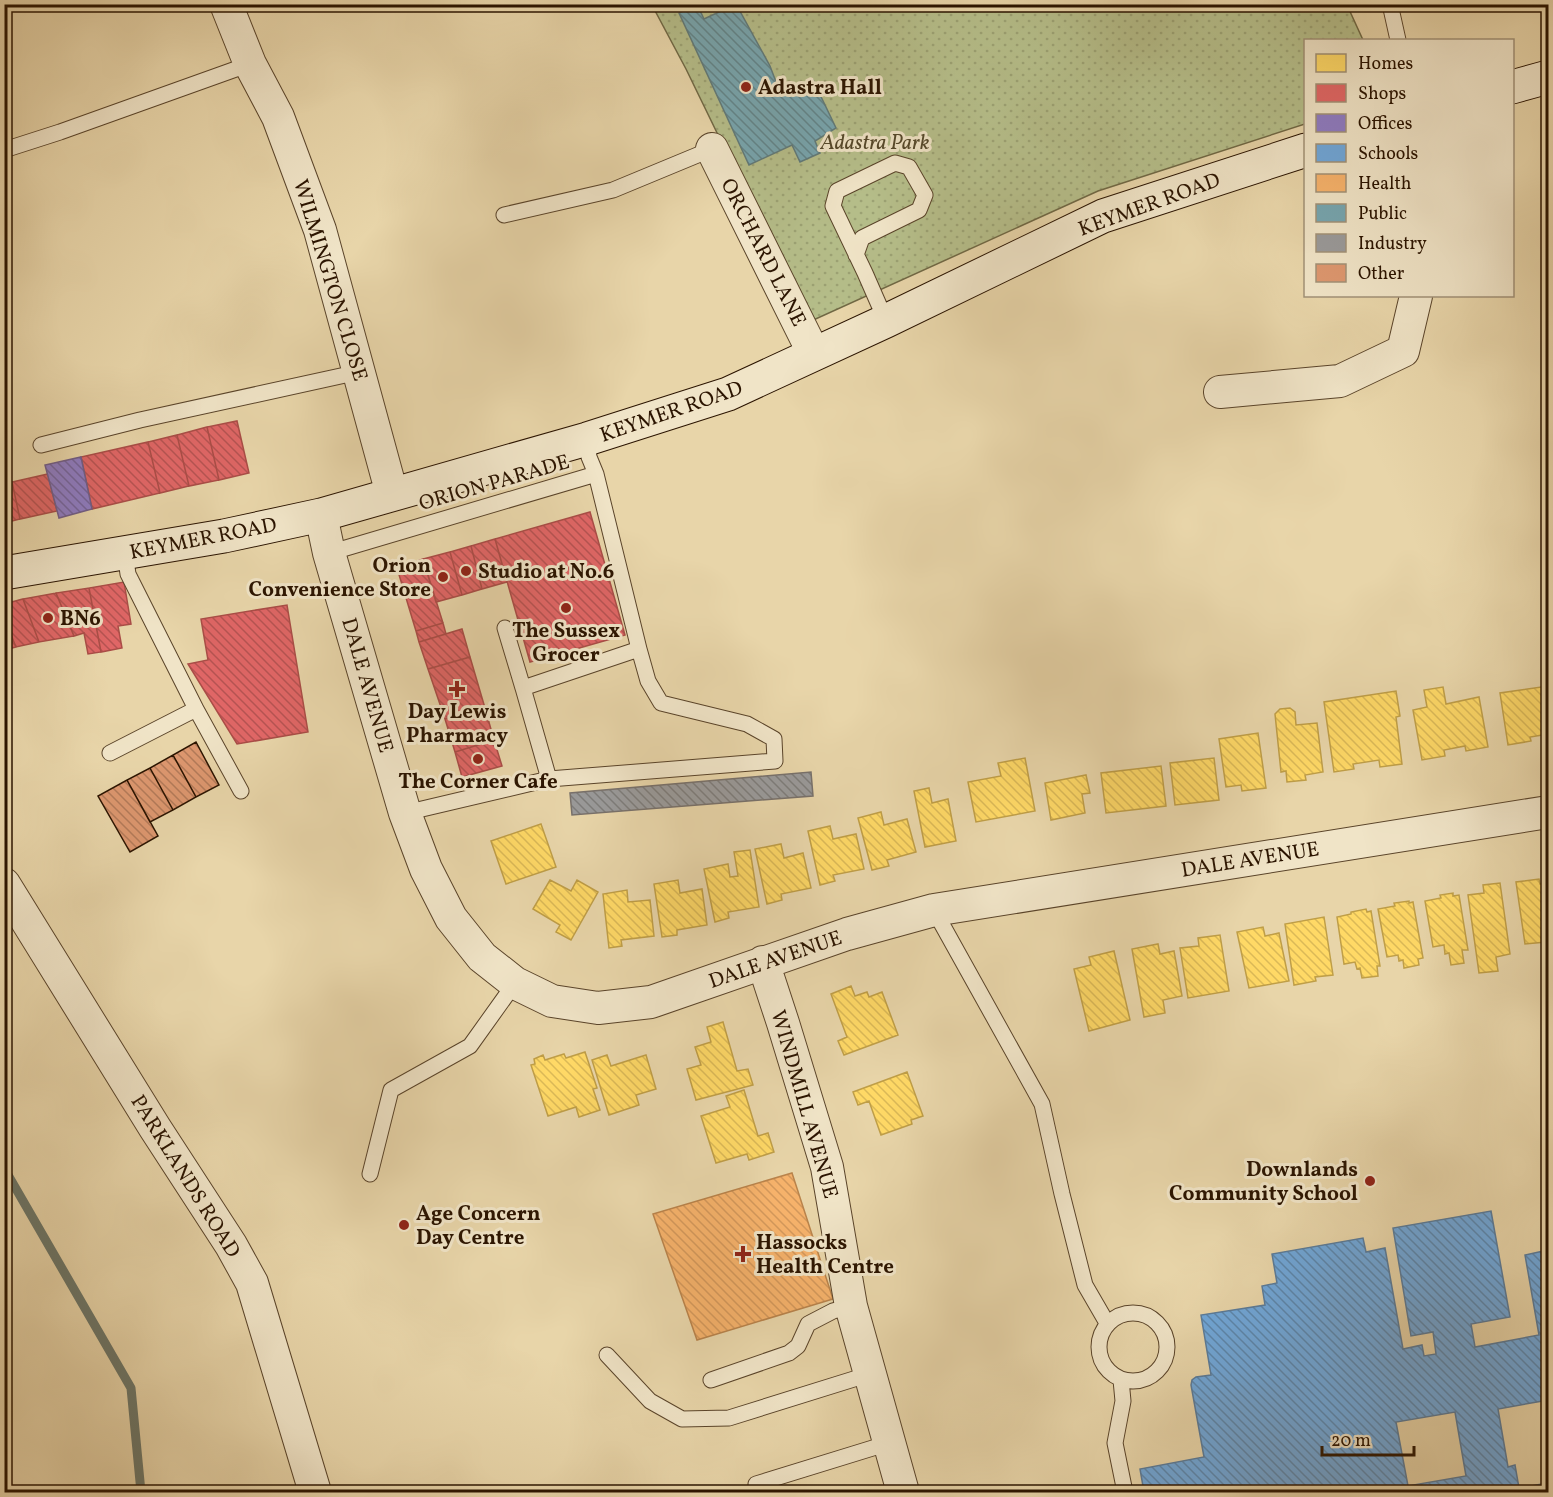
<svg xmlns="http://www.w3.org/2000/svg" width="1553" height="1497" viewBox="0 0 1553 1497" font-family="Vollkorn,serif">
<defs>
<pattern id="park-dots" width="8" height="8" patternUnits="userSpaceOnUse" patternTransform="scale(1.5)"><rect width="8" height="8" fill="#b5bd89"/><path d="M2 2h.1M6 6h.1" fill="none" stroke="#9ca274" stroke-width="1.8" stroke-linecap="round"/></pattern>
<pattern id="homes-back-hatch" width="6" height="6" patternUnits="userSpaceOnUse" patternTransform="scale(1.5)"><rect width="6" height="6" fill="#ffd966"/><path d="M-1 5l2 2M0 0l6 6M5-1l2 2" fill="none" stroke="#dbb957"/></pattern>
<pattern id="shops-back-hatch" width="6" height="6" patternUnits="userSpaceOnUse" patternTransform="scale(1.5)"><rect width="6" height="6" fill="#e06666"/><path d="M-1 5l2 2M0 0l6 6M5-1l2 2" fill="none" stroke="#b65352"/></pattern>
<pattern id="offices-back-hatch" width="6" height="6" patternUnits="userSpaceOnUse" patternTransform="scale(1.5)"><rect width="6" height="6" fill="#8e7cc3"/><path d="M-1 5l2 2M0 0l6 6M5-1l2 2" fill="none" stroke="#74649c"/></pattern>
<pattern id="schools-back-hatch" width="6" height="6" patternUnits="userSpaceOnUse" patternTransform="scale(1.5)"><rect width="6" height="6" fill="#6fa8dc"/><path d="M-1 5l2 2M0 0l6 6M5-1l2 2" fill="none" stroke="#5b88b0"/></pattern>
<pattern id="health-back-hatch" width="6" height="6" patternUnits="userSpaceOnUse" patternTransform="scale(1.5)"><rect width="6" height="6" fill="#f6b26b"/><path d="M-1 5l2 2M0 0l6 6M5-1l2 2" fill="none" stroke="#d3985b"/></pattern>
<pattern id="public-back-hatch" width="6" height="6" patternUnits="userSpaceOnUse" patternTransform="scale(1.5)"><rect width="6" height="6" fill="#76a5af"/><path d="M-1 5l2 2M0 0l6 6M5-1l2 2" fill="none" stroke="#61858c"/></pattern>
<pattern id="industry-back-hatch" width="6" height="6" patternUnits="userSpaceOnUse" patternTransform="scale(1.5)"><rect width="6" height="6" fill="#999"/><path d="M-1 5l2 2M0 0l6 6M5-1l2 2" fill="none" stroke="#7d7c7a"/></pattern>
<pattern id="building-back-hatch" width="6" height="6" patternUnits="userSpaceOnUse" patternTransform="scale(1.5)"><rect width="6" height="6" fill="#dd976f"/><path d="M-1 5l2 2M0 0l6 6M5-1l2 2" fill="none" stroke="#b37a59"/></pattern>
</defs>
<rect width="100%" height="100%" fill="#e8d5a9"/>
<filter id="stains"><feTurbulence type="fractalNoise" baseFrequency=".00333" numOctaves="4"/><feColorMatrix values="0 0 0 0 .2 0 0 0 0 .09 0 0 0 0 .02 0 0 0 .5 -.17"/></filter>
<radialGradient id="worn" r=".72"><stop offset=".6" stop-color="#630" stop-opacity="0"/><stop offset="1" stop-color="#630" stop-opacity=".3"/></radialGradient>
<path fill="url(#park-dots)" stroke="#706844" stroke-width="1.5" d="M652 5H1347L1363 40H1306L1305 124 1098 191 809 322 686 69Z"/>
<path fill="url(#homes-back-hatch)" stroke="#bf9e47" stroke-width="1.5" d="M1548 686V734L1530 737 1531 741 1508 745 1500 693Z
M1443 687 1446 704 1479 697 1488 747 1466 751 1465 746 1444 750 1445 756 1422 760 1413 710 1427 707 1424 690Z
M1396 691 1400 716 1396 717 1402 764 1380 767 1379 760 1353 764 1354 769 1334 772 1324 702Z
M1290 708 1295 712 1296 725 1317 723 1323 772 1305 775 1306 780 1287 782 1286 771 1281 772 1275 714 1280 709Z
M1258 733 1266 788 1242 791 1241 785 1226 787 1219 739Z
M1025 758 1035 811 976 822 968 782 1001 776 998 763Z
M1214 758 1219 800 1175 805 1170 763Z
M1161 766 1166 806 1106 813 1101 773Z
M1086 775 1090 793 1082 794 1085 813 1051 820 1045 783Z
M929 788 932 803 948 799 956 841 925 847 914 791Z
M881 812 884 825 907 819 916 852 887 860 889 866 872 870 858 818Z
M541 824 556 867 506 884 491 841Z
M830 826 833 839 856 834 864 869 833 875 835 881 820 885 808 831Z
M781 844 784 858 803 853 811 888 781 894 782 900 767 904 755 849Z
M750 850 759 907 728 912 729 918 715 922 704 869 728 864 730 877 738 876 734 852Z
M1539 879 1540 884 1548 883V929L1544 930 1546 942 1525 944 1516 882Z
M550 880 571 891 577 880 598 892 571 940 556 932 560 925 533 909Z
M678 880 680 893 702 889 707 925 677 930V935L662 937 654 884Z
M1500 883 1510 954 1496 957 1498 971 1479 973 1468 895 1484 893 1483 885Z
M627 890 628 902 650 900 654 936 621 940 622 946 609 948 603 894Z
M1453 893V896L1459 895 1468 950H1462L1464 963 1451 965 1449 953 1445 954 1444 945 1433 947 1425 901 1441 898 1440 895Z
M1409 901V903L1413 902 1423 958 1418 959 1419 965 1404 968 1403 960 1399 961 1398 955 1387 957 1378 909 1395 906 1394 903Z
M1366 909 1367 912 1371 911 1380 966H1377L1378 976 1362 978 1360 968 1357 969 1355 962 1344 964 1337 917 1351 914V912Z
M1324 917 1333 975 1315 977 1316 981 1294 985 1285 924Z
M1263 927 1265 936 1279 933 1289 981 1249 988 1237 932Z
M1220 935 1229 991 1188 998 1180 948 1199 946 1198 938Z
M1158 944 1160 954 1174 951 1182 996 1163 1000 1165 1013 1144 1017 1132 949Z
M1114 951 1130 1020 1089 1031 1074 969 1091 965 1089 957Z
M851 986 855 996 867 992 869 997 882 992 898 1035 844 1055 838 1041 847 1037 831 994Z
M723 1022 737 1071 748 1069 753 1085 696 1100 687 1069 701 1065 695 1047 711 1042 707 1027Z
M585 1052 597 1088 593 1089 600 1110 579 1117 576 1107 548 1116 531 1065 535 1064 534 1059 543 1055 545 1060 564 1054 566 1058Z
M607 1055 611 1066 646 1055 656 1089 636 1095 639 1105 609 1115 592 1060Z
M907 1072 923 1116 911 1120 912 1124 881 1135 869 1101 858 1105 853 1092Z
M744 1090 758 1136 768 1133 774 1152 749 1160 747 1154 716 1163 701 1116 730 1107 726 1096Z"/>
<path fill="url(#shops-back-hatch)" stroke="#aa4d47" stroke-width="1.5" d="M237 421 249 473 219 480 207 427Z
M207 427 219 480 189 486 177 435Z
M177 435 189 486 160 493 148 442Z
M148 442 160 493 92 509 81 457Z
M48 474 57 511 20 519 12 482Z
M12 482 20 519 4 523V484Z
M590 512 625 635 530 662 495 539Z
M495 539 507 582 482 589 471 546Z
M471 546 482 589 462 595 450 552Z
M450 552 462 595 436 602 423 559Z
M423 559 443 623 416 631 397 568Z
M124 582 131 624 118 626 122 648 101 652 89 588Z
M89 588 101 652 88 654 84 633 74 636 56 593Z
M56 593 74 636 39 642 23 599Z
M23 599 39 642 16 647 4 618V604Z
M287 605 308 732 237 744 188 664 208 660 201 619Z
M4 618 16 647 4 650Z
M443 623 446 634 419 642 416 631Z
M462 629 470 657 428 669 419 642Z
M470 657 485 708 445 719 428 669Z
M485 708 494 740 455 752 445 719Z
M494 740 502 766 462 777 455 752Z"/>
<path fill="url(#offices-back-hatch)" stroke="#705d88" stroke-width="1.5" d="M81 457 92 509 59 518 45 465Z"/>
<path fill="url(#schools-back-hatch)" stroke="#5b7c9a" stroke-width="1.5" fill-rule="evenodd" d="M1491 1211 1510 1317 1471 1324 1475 1347 1539 1335 1525 1255 1548 1250V1400L1498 1409 1508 1467 1515 1465 1519 1488 1548 1483V1492H1144L1140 1469 1204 1457 1191 1385 1192 1380 1196 1377 1211 1375 1201 1315 1265 1305 1262 1286 1277 1283 1272 1254 1363 1238 1366 1252 1385 1248 1403 1349 1422 1345 1424 1356 1436 1354 1433 1332 1411 1336 1393 1228ZM1455 1412 1466 1476 1408 1486 1396 1422Z"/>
<path fill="url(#health-back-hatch)" stroke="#b9834b" stroke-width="1.5" d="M792 1173 833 1299 697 1340 653 1214Z"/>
<path fill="url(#public-back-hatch)" stroke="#607a7a" stroke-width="1.5" d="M697 4 704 19 736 4 770 66 781 95 813 80 836 128 815 141 820 153 800 162 792 145 749 165 679 13Z"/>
<path fill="url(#industry-back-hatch)" stroke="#78716b" stroke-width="1.5" d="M811 772 813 796 572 815 570 793Z"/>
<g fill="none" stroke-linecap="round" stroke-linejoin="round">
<path stroke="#6c7668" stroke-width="9" d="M4 1168 131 1388 141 1492"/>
</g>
<path fill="url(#building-back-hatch)" stroke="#2b1400" stroke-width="1.5" d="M196 742 219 785 196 797 173 755Z
M173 755 196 797 173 810 150 768Z
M150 768 173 810 150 822 127 780Z
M127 780 158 836 130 852 98 796Z"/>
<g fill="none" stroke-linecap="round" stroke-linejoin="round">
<defs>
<path id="service" d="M1390 4 1398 40
M4 150 60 132 250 64
M504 215 613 190 712 149
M856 255 862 238 919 210 925 195 909 167 895 163 837 191 833 206 865 273 886 321
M41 445 140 420 359 372
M329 553 596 474
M505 628 523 688
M196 709 241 791
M110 753 196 709 128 574 125 553
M549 779 775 761 774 739 747 724 661 703 648 681 639 649
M405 813 549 779 523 688 639 649 596 474 589 457 587 439
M934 910 1042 1104 1062 1194 1085 1285 1107 1323
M370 1174 391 1090 470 1046 515 983
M1099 1347a34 34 0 1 1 68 0a34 34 0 1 1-68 0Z
M607 1355 650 1401 682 1419 729 1418 870 1374
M711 1380 789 1353 798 1346 808 1324 833 1311 851 1306
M1121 1380 1123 1401 1115 1443 1125 1492
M756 1484 889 1443"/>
<path id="minor" d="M226 4 250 64 278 117 320 230 392 494
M712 149 814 354
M1220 392 1340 381 1403 351 1416 296
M321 515 329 553 405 813 426 869 451 918 482 957 515 983 552 1001 598 1008 651 1002 847 934 934 910 1548 812
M4 884 155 1128 231 1245 252 1283 315 1492
M763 962 783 1023 827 1167 851 1306 903 1492"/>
<path id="secondary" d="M1512 87 1548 77
M4 573 224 536 321 515 587 439 728 394 886 321 1103 216 1306 150"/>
</defs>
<use href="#service" stroke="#5a442a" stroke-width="17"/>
<use href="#minor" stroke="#5a442a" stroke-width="34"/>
<use href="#secondary" stroke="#2b1400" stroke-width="35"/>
<use href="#service" stroke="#f0e4c7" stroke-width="15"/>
<use href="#minor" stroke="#f0e4c7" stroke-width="32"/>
<use href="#secondary" stroke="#f0e4c7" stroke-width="33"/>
</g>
<g fill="#8f2418" stroke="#f0e4c7" stroke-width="2">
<circle cx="746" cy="87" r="6"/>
<circle cx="466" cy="571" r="6"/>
<circle cx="443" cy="577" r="6"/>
<circle cx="566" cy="608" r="6"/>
<circle cx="48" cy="618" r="6"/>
<path d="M454 680h6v6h6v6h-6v6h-6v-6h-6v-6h6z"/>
<circle cx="478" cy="759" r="6"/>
<circle cx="1370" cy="1181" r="6"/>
<circle cx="404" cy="1225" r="6"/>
<path d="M740 1245h6v6h6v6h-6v6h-6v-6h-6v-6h6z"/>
</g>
<g text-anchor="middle" stroke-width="6" stroke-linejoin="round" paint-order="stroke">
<g font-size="21" font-weight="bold" fill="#2b1400" stroke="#f0e4c7" text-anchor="start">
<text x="758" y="94">Adastra Hall</text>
<text x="431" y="572" text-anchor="end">Orion<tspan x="431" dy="24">Convenience Store</tspan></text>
<text x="478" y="578">Studio at No.6</text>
<text x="60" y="625">BN6</text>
<text x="566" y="637" text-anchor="middle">The Sussex<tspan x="566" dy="24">Grocer</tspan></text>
<text x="457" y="718" text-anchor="middle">Day Lewis<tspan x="457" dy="24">Pharmacy</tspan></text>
<text x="478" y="788" text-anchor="middle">The Corner Cafe</text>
<text x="1358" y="1176" text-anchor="end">Downlands<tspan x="1358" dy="24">Community School</tspan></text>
<text x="416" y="1220">Age Concern<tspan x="416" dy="24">Day Centre</tspan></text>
<text x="756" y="1249">Hassocks<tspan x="756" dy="24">Health Centre</tspan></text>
</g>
<g font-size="21" font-style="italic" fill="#544729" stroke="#f0e4c7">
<text x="875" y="149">Adastra Park</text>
</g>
<g font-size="21" fill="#2b1400" stroke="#f0e4c7">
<text transform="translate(1149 204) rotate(-20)" y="7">KEYMER ROAD</text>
<text transform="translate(764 252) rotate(63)" y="7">ORCHARD LANE</text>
<text transform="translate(331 280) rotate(73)" y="7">WILMINGTON CLOSE</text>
<text transform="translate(671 411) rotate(-19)" y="7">KEYMER ROAD</text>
<text transform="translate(494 482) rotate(-16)" y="7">ORION PARADE</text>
<text transform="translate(203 538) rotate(-11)" y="7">KEYMER ROAD</text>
<text transform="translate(368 685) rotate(74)" y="7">DALE AVENUE</text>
<text transform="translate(1250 859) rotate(-9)" y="7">DALE AVENUE</text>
<text transform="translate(775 959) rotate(-19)" y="7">DALE AVENUE</text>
<text transform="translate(805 1104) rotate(74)" y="7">WINDMILL AVENUE</text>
<text transform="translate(186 1176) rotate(58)" y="7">PARKLANDS ROAD</text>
</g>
</g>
<rect width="1553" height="1497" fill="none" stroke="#e8d5a9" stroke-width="24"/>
<rect x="6" y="6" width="1541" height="1485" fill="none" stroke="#2b1400" stroke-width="3"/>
<rect x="12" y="12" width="1529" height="1473" fill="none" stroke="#2b1400" stroke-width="1.5"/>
<rect x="1304" y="39" width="210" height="258" fill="#f0e4c7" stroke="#a19177" stroke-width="1.5"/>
<rect x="1316" y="54" width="30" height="18" fill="#ffd966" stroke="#a19177" stroke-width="1.5"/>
<text x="1358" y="69" font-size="18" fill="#2b1400">Homes</text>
<rect x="1316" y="84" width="30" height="18" fill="#e06666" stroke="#a19177" stroke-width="1.5"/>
<text x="1358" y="99" font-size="18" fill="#2b1400">Shops</text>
<rect x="1316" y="114" width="30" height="18" fill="#8e7cc3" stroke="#a19177" stroke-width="1.5"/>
<text x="1358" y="129" font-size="18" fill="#2b1400">Offices</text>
<rect x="1316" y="144" width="30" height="18" fill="#6fa8dc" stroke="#a19177" stroke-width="1.5"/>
<text x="1358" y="159" font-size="18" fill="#2b1400">Schools</text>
<rect x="1316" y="174" width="30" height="18" fill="#f6b26b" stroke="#a19177" stroke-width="1.5"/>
<text x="1358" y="189" font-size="18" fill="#2b1400">Health</text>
<rect x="1316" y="204" width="30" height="18" fill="#76a5af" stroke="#a19177" stroke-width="1.5"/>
<text x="1358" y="219" font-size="18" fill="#2b1400">Public</text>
<rect x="1316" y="234" width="30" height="18" fill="#999999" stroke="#a19177" stroke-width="1.5"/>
<text x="1358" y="249" font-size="18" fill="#2b1400">Industry</text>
<rect x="1316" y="264" width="30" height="18" fill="#dd976f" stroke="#a19177" stroke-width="1.5"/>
<text x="1358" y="279" font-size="18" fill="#2b1400">Other</text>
<path d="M1322 1446v9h92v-9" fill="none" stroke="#2b1400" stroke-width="3"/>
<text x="1331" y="1446" font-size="18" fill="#2b1400" stroke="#f0e4c7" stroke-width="4.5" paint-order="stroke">20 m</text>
<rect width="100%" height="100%" filter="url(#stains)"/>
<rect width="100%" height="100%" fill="url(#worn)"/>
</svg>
